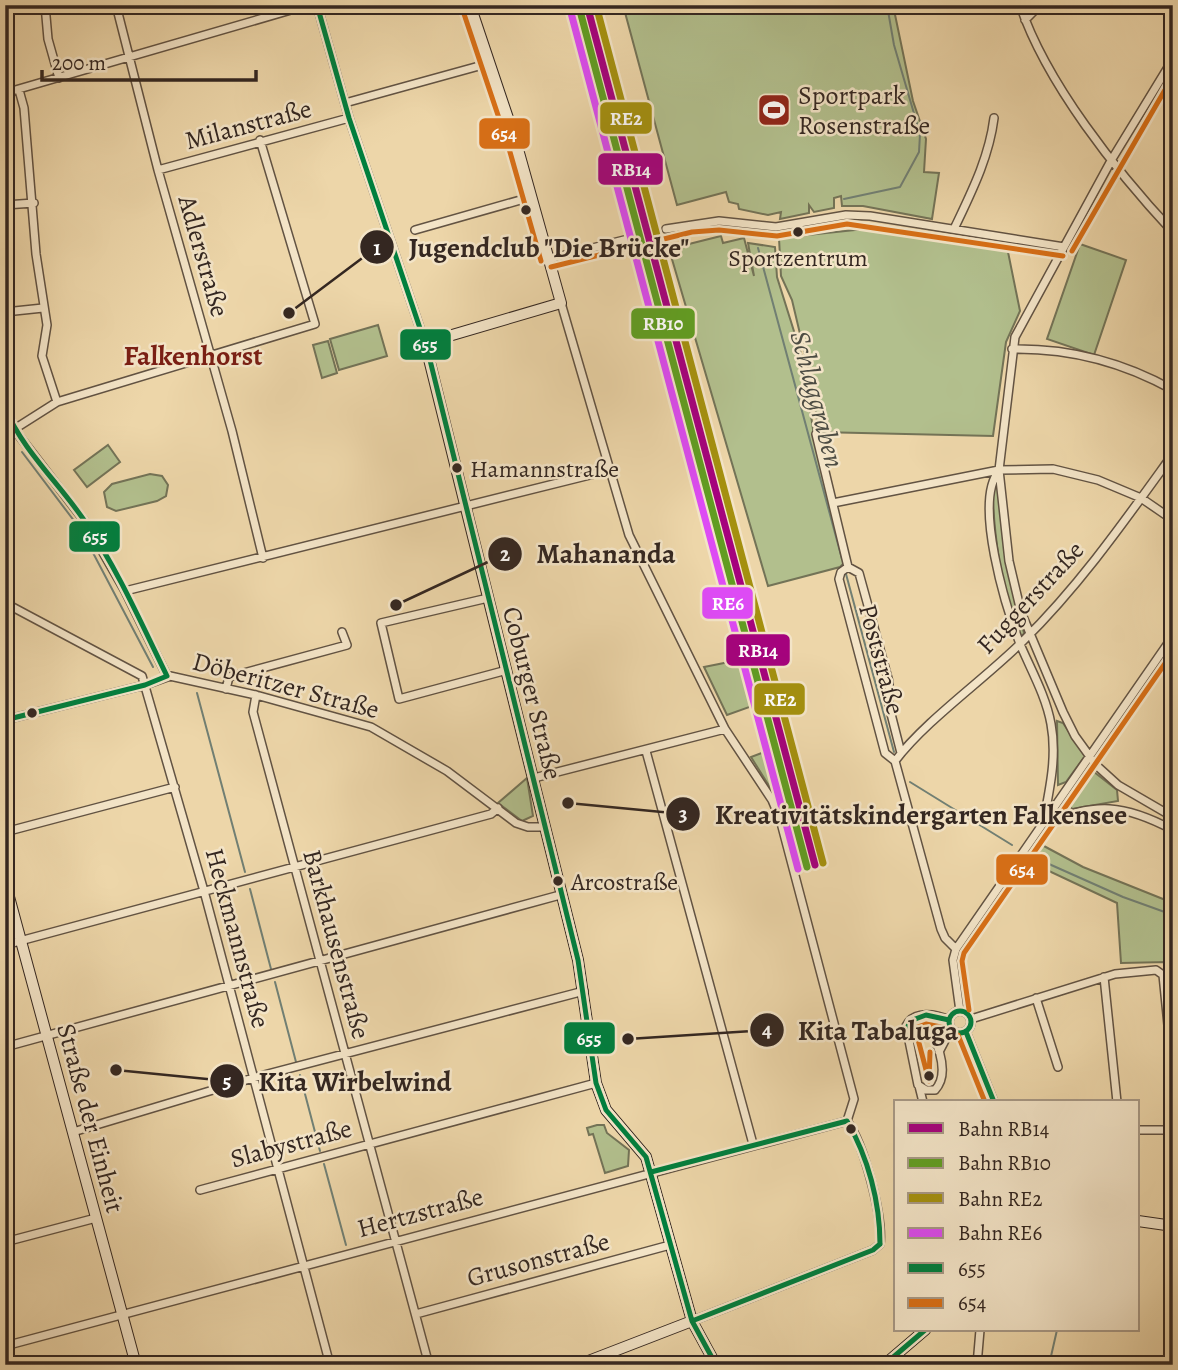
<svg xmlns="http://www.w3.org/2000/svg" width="1178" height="1370" viewBox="0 0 1178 1370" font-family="Alegreya,serif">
<rect width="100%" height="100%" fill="#edd6a9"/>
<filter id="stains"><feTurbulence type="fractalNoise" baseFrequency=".00286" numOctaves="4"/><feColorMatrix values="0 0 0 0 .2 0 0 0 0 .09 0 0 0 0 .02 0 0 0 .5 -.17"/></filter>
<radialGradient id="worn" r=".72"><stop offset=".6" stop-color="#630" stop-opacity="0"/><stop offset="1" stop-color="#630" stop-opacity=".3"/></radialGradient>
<path fill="#b2bf8d" stroke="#737357" stroke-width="2" d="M623 5H893L913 101 926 139 924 172 939 173 932 219 863 206H842L841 196 834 198V208L814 212 809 205V213L780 219 781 212 768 215 739 209 738 204 729 202 726 192 677 205Z
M874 228 1007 247 1020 311 1006 342 993 436 818 432 814 393 792 300 781 276 779 238Z
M721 236 723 243 744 238 754 276 748 243 775 247 777 277 803 360 814 436 846 561 840 567 768 586 669 249Z
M1080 244 1126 260 1094 355 1047 339Z
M378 325 387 356 339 370 330 339Z
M328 341 337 373 322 378 313 345Z
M108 445 120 462 87 487 74 470Z
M150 474 162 476 168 485 166 496 157 501 116 511 107 507 104 492 112 484Z
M997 482 1007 566 1024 633 1022 637C1002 616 992 515 993 483Z
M752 651 766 701 727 715 704 667 734 661Z
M1057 721 1063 723 1085 756 1066 782 1058 785Z
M778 747 796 816 785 819 779 802 751 757Z
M1089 768 1117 790 1118 801 1072 809 1066 799Z
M527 778 533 816 522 821 498 803Z
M1042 845 1083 867 1173 903V990L1168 962 1121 963 1117 903 1034 864Z
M597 1125H604L607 1133 629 1150 628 1166 605 1173 593 1134 589 1135 587 1128Z"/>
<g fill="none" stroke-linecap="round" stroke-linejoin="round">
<path stroke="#717f73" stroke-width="2" d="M844 199 900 187 919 152 920 134 894 45 887 5
M758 248 842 559
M22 452 81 530 153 667
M846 574 894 752
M197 693 245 872
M910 782 1012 845
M1040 860 1123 897 1173 915
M250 889 271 969
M275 982 296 1062
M300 1075 320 1151
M324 1164 346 1245
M1049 1365 1057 1330"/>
<path stroke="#c8b38e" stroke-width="7" stroke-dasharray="7 3.5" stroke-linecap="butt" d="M644 235 666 229"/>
<defs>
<path id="street" d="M45 5 48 39 59 78
M116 5 158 170 232 431 263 558
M317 5 349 118 425 343
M1020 5C1046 83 1117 172 1173 232
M1025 20 1040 5
M1173 59 1112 159 1015 337 999 470 1009 561 1021 612 1063 712 1075 736 1096 765 1118 785 1173 817
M19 90 24 108 36 254 47 325 42 356 57 402
M5 93 308 5
M345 103 490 63
M158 170 349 118
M5 205 34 203
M666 229 719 221 776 227 846 215 870 216 1064 247
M954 229C971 193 989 158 994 118
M415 230 531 197
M549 259 644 235
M561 303 629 535 725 729 772 800 780 819 854 1099 847 1121
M5 312 43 308
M1012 349C1070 348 1123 362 1173 390
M5 407 14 429 86 523 125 591 167 676
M816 434 848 567
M5 435 57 402 315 324 260 140
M999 471C973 501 1006 608 1020 644 1031 670 1046 696 1051 724 1057 756 1050 787 1044 819
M833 503 999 470 1053 469 1098 480 1141 498 1173 520
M848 567 841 572 839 579 885 753 895 761 941 929 945 938 956 949
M848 567 859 573 889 682V706L901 753
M125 591 610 470
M488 598 381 623 399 699 507 670
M5 603 142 676 204 891 330 1365
M226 689 229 677 347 645 342 632
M256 695 253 712 429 1365
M5 720 145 685 170 676 256 695 371 727 447 771 516 823 528 827H543
M646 751 753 1144
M895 761C926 720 985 679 1023 641 1080 585 1126 519 1173 454
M534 778 725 729
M1044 823C1096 802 1124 804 1173 830
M5 832 175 787
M5 945 491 814 498 808
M1104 977 1117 1102
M1036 998 1058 1067
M949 1022a11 11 0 1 1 22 0a11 11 0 1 1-22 0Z
M960 1011 953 960 956 949 1173 636
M923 1015C933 1034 953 1071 935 1090H926L918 1085 906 1026C914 1010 936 1014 949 1020
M971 1019 1115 974 1156 970 1163 975 1173 1075
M966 1032 994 1102
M5 1047 560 895
M939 1052 951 1029
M919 1086 923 1102
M1138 1130H1173
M73 1132 253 1078 584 991
M200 1190 596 1083
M5 1242 96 1218
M416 1314 670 1245
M692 1321 873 1250 880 1244C883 1216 864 1144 847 1121
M5 1346 847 1121
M6 1346 11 1365
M977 1365 980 1330"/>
<path id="secondary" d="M470 5 516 142 561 303 425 343 578 960 596 1083 606 1110 646 1157 692 1321 716 1365
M5 882 136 1365
M1138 1221 1173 1226
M578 1365 692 1321
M884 1365 925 1330"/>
</defs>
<use href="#street" stroke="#625343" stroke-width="10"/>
<use href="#secondary" stroke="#342721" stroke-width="12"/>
<use href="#street" stroke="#f3e4c7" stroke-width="7"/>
<use href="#secondary" stroke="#f3e4c7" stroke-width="10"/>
<defs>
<path id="bus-1" d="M317 5 349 118 428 352 578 960 596 1083 606 1110 646 1157 692 1321 716 1365
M5 408C23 451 60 484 86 523 118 570 142 625 167 676
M5 720 145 685 167 676
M949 1022a11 11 0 1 1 22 0a11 11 0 1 1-22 0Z
M966 1032 994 1102
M905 1034 910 1021 926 1015 949 1020
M847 1121C868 1157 880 1202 880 1244
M651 1172 847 1121
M692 1321 873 1250 880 1244
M884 1365 925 1330"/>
<path id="bus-2" d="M462 8 508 145 541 261
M1072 251 1173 76
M551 267 692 232 719 230 777 236 847 224 1063 256
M969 1010 962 961 964 953 1173 652
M958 1035 985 1102
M930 1052 929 1081 915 1028 926 1024 946 1028"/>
</defs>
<use href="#bus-1" stroke="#f3e4c7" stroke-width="10"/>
<use href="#bus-2" stroke="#f3e4c7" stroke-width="10"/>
<use href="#bus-1" stroke="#007f3e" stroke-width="5"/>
<use href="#bus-2" stroke="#d86f16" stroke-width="5"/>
<defs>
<path id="rail-1" d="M587 5 815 865"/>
<path id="rail-2" d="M579 7 807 867"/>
<path id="rail-3" d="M596 5 823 863"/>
<path id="rail-4" d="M570 9 798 869"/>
</defs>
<use href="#rail-1" stroke="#f3e4c7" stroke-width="12"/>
<use href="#rail-2" stroke="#f3e4c7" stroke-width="12"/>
<use href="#rail-3" stroke="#f3e4c7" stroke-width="12"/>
<use href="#rail-4" stroke="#f3e4c7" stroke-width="12"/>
<use href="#rail-1" stroke="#a5027d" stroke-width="7"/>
<use href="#rail-2" stroke="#619d22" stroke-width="7"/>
<use href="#rail-3" stroke="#a4900f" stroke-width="7"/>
<use href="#rail-4" stroke="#dd4bf4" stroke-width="7"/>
</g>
<defs>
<symbol id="stadium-square" viewBox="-11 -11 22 22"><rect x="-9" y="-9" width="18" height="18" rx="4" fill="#8f2418" stroke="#f3e4c7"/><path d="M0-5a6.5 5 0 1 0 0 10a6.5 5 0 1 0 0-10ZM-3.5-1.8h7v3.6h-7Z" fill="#fff"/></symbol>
</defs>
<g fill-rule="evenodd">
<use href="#stadium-square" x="755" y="91" width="38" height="38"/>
</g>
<g fill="#342721" stroke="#f3e4c7" stroke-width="2.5">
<circle cx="526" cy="210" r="6"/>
<circle cx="798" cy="232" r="6"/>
<circle cx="457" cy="468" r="6"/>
<circle cx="32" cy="713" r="6"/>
<circle cx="558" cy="881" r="6"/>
<circle cx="929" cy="1076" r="6"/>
<circle cx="851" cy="1129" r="6"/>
</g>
<g text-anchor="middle" stroke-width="5" stroke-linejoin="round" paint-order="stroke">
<g font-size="24" fill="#342721" stroke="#f3e4c7" text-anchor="start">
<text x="798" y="266" text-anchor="middle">Sportzentrum</text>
<text x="470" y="477">Hamannstraße</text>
<text x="571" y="890">Arcostraße</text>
</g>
<g font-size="26" fill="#342721" stroke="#f3e4c7" text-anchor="start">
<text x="798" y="104">Sportpark<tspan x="798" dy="30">Rosenstraße</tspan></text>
</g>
<g font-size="26" fill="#342721" stroke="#f3e4c7">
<text transform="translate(248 124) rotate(-15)" y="9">Milanstraße</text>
<text transform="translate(204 256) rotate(74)" y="9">Adlerstraße</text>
<text transform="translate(1030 597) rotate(-47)" y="9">Fuggerstraße</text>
<text transform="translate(882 659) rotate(75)" y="9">Poststraße</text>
<text transform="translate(286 685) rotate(15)" y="9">Döberitzer Straße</text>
<text transform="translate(533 693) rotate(76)" y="9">Coburger Straße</text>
<text transform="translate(238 938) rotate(75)" y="9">Heckmannstraße</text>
<text transform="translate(337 944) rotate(75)" y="9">Barkhausenstraße</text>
<text transform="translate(91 1118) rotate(75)" y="9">Straße der Einheit</text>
<text transform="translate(291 1143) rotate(-15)" y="9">Slabystraße</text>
<text transform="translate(420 1212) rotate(-15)" y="9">Hertzstraße</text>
<text transform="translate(538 1259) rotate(-15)" y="9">Grusonstraße</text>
</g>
<g font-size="28" font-weight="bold" fill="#7a1f14" stroke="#f3e4c7">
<text x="193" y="365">Falkenhorst</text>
</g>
<g font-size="28" font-style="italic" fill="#4d4c43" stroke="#f3e4c7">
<text transform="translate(818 399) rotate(75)" y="10">Schlaggraben</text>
</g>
</g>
<path fill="none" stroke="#342721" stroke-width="2.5" d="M289 313L377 247M396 605L505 554M568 803L683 814M628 1039L767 1030M116 1070L227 1081"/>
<g fill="#342721" stroke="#f3e4c7" stroke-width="2.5">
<circle cx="289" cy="313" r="7"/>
<circle cx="396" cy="605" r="7"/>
<circle cx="568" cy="803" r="7"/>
<circle cx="628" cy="1039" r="7"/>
<circle cx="116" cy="1070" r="7"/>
<circle cx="377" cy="247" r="18"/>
<circle cx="505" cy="554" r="18"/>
<circle cx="683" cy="814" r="18"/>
<circle cx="767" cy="1030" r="18"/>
<circle cx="227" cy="1081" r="18"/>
</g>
<g font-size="21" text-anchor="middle" font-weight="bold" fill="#fff">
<text x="377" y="255">1</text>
<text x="505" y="561">2</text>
<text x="683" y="821">3</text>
<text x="767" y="1037">4</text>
<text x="227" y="1088">5</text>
</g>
<g font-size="28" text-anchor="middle" font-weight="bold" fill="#342721" stroke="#f3e4c7" stroke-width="5" stroke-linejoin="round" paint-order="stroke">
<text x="549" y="257">Jugendclub "Die Brücke"</text>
<text x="606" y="563">Mahananda</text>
<text x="921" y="824">Kreativitätskindergarten Falkensee</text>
<text x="878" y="1040">Kita Tabaluga</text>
<text x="355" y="1091">Kita Wirbelwind</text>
</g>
<g stroke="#f3e4c7" stroke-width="2.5">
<rect x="599" y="101" width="54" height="34" rx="7" fill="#a4900f"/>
<rect x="478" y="117" width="53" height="33" rx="7" fill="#d86f16"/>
<rect x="597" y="152" width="67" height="34" rx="7" fill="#a5027d"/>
<rect x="630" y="307" width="66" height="33" rx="7" fill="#619d22"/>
<rect x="399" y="328" width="53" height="33" rx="7" fill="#007f3e"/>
<rect x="68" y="520" width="53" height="33" rx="7" fill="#007f3e"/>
<rect x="701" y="586" width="53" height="34" rx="7" fill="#dd4bf4"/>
<rect x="725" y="633" width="66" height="34" rx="7" fill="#a5027d"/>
<rect x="753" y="682" width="53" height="34" rx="7" fill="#a4900f"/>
<rect x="995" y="853" width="54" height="33" rx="7" fill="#d86f16"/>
<rect x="563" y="1021" width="53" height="34" rx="7" fill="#007f3e"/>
</g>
<g font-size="19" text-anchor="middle" font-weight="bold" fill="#fff">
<text x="626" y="125">RE2</text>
<text x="504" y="140">654</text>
<text x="631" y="176">RB14</text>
<text x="663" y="330">RB10</text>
<text x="425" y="351">655</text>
<text x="95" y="543">655</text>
<text x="728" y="610">RE6</text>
<text x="758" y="657">RB14</text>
<text x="780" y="706">RE2</text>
<text x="1022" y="876">654</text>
<text x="589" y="1045">655</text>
</g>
<rect width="1178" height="1370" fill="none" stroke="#edd6a9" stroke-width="28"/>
<rect x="7" y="7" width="1164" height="1356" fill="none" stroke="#342721" stroke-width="3.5"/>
<rect x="14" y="14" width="1150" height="1342" fill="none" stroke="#342721" stroke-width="2"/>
<rect x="894" y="1100" width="245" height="231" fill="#f3e4c7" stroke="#a79885" stroke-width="2"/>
<rect x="908" y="1123" width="35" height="10" fill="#a5027d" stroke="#a79885" stroke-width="2"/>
<text x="958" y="1136" font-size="21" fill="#342721">Bahn RB14</text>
<rect x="908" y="1158" width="35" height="10" fill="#619d22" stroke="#a79885" stroke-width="2"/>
<text x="958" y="1170" font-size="21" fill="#342721">Bahn RB10</text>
<rect x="908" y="1193" width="35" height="10" fill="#a4900f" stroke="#a79885" stroke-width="2"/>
<text x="958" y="1206" font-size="21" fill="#342721">Bahn RE2</text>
<rect x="908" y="1228" width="35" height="10" fill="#dd4bf4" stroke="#a79885" stroke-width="2"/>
<text x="958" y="1240" font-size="21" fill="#342721">Bahn RE6</text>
<rect x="908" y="1263" width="35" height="10" fill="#007f3e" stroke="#a79885" stroke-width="2"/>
<text x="958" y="1276" font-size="21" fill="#342721">655</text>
<rect x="908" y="1298" width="35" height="10" fill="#d86f16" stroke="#a79885" stroke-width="2"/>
<text x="958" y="1310" font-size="21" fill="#342721">654</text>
<path d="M42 70v10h214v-10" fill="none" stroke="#342721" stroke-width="3.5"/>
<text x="52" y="70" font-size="21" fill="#342721" stroke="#f3e4c7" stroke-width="5" paint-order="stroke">200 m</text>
<rect width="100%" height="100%" filter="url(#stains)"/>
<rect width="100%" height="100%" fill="url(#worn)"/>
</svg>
